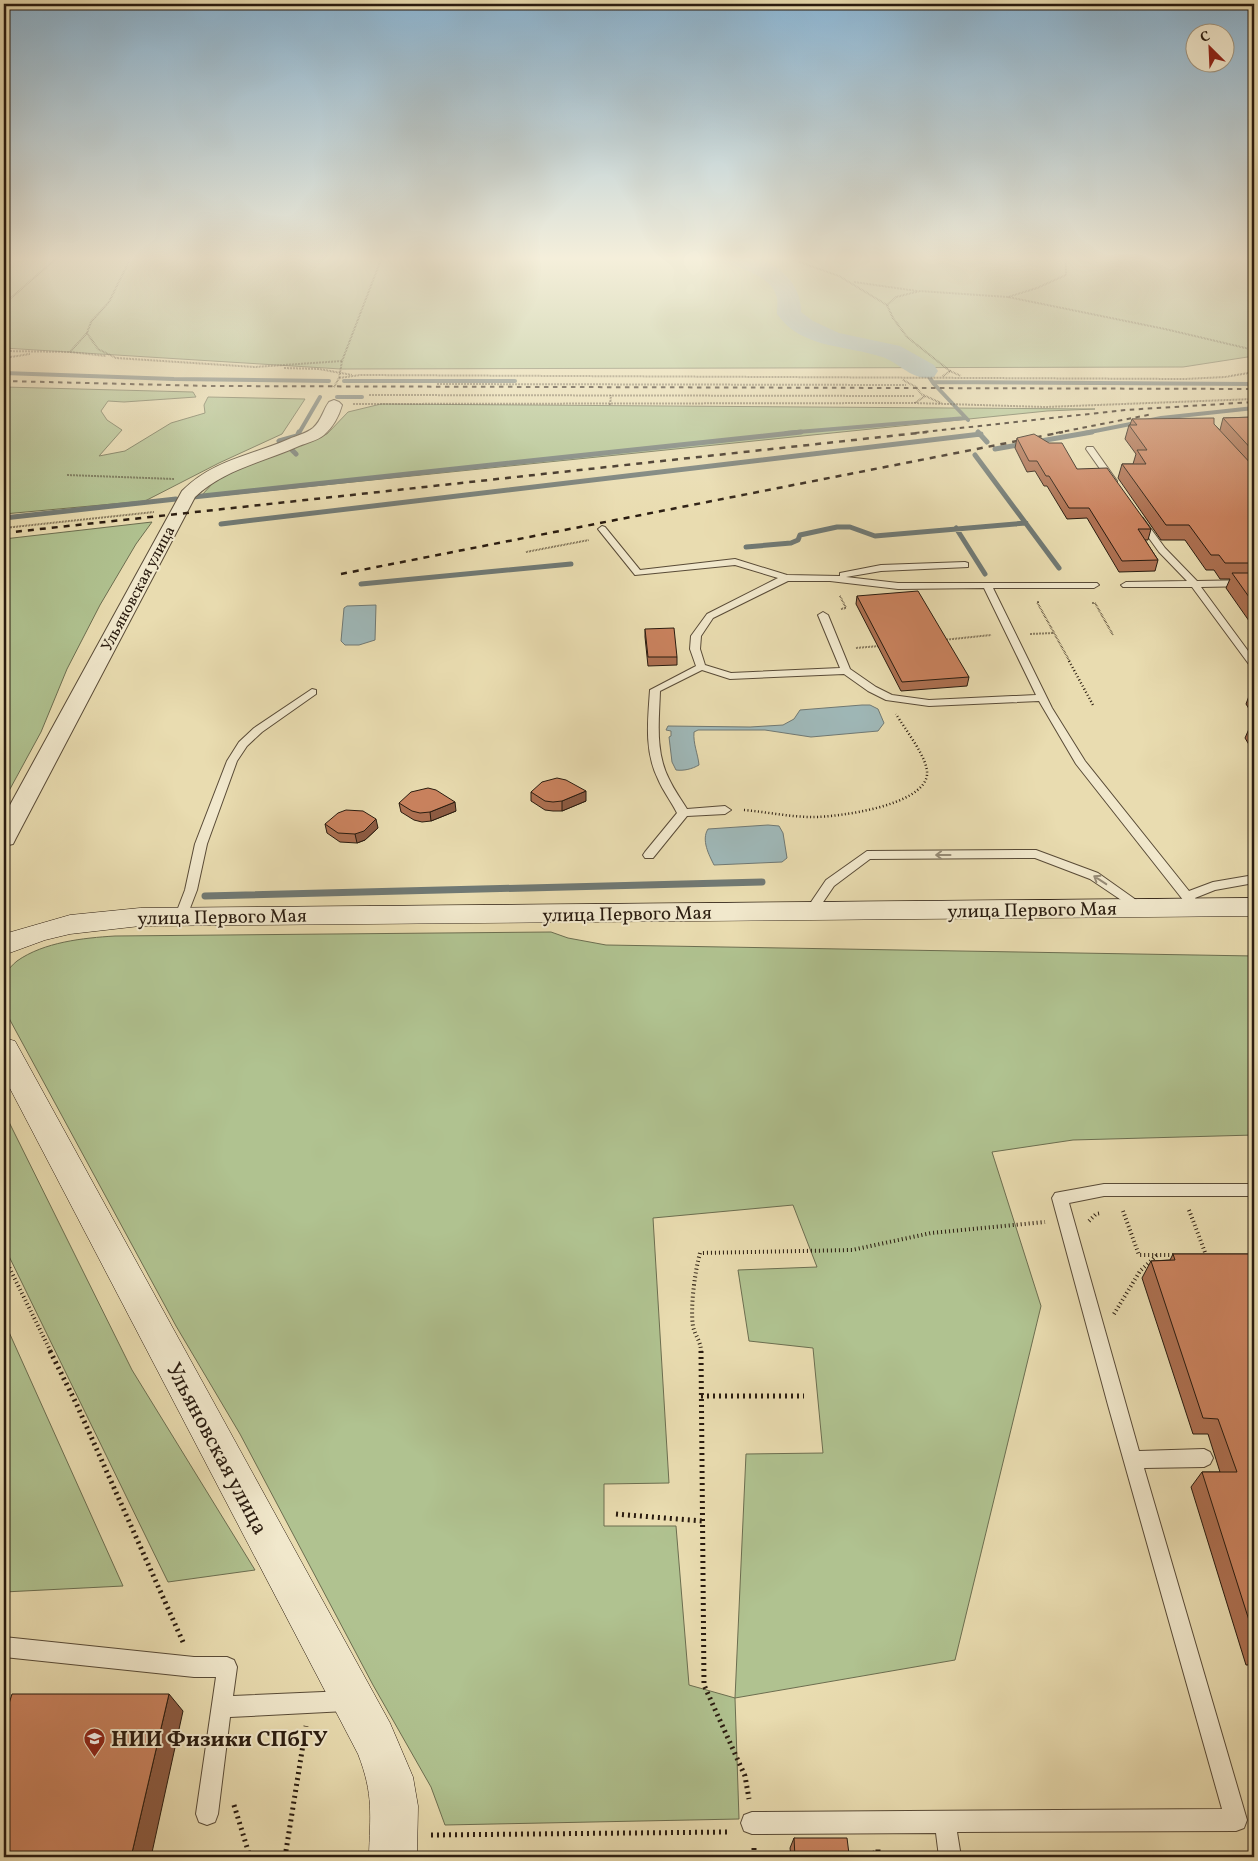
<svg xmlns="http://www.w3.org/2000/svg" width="1258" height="1861" viewBox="0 0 1258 1861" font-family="Vollkorn,serif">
<rect width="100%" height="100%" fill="#e9dcb0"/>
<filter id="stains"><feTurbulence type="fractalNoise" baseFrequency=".004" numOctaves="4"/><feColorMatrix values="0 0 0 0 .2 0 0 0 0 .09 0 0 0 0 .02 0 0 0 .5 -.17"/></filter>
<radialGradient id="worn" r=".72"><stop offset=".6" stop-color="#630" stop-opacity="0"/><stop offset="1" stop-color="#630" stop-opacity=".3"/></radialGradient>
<path fill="#b0c290" stroke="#6c6e50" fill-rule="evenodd" d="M4 257H1254V356L1183 367 341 369 4 348Z
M4 387 193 392 196 397 124 402 108 401 101 411 107 420 122 430 99 456 125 451 171 423 205 413 204 405 208 397 305 399 282 434 219 463 145 501 4 514Z
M381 404 1095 409 1047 411 216 496H201L213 483 236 469 327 434 348 412Z
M152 522 136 544 100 605 67 669 41 732 4 800V539Z
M551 932 568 938 606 945 1254 956V1135L1073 1140 992 1152 1041 1306 955 1660 735 1698 739 1819 445 1825 431 1787 373 1685 240 1434 176 1326 4 1009V975C8 970 12 965 17 961 44 942 83 938 115 936ZM793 1205 817 1267 738 1270 749 1341 813 1348 823 1453 746 1454 735 1698 689 1685 676 1526H604V1484L669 1483 653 1218Z
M4 1112 132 1370 255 1570 168 1582 4 1246Z
M4 1321 123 1586 4 1592Z"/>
<path fill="#9fb8b8" stroke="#707974" d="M376 605 375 640 359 645H345L341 641 344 608 347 606Z
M862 705H870L878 709 884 723 878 731 811 737 765 730H698L694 732C693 744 698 754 699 765 692 769 684 771 676 770L672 762 669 737 671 736V731L666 730 668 726 750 727 783 725 794 719 800 710Z
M768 825 779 826 783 833 787 858 782 862 714 865C709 855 701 840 708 829Z"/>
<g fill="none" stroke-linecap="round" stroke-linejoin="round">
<path stroke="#707974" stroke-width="4" d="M925 371 934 384 968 420
M4 373 174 379 329 381
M344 381H515
M933 382 1254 384
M337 397H362
M299 433 320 397
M786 433 966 418
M1085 433 1161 418 1254 408"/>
<path stroke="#707974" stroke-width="5" d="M978 432 987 442
M281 444 279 441 297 436 299 432
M291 449 296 454
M995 449 1092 432
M975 455 1059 568
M193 497 801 432
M4 518 176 499
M221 524 981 434
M956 528 985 574
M746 547 791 543 798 540 800 535 837 527H850L875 536 1026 523
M361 584 571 564"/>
<path stroke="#707974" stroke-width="7" d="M205 896 762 882"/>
<path fill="#9fb8b8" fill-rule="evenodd" d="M720 257C730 257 742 255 752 257 778 262 802 285 801 312L813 321 839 333 900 346 934 365 938 371 934 377C912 382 901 363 882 357 847 345 801 349 777 314 777 309 778 303 777 298 772 276 741 268 723 262Z"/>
<defs>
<path id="lane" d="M1087 447H1093L1117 481 1116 483H1110L1086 449Z
M1140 517 1143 518 1165 548 1197 581 1254 580V586L1201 587 1254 659V668L1251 667 1192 587H1123L1121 585 1126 582 1187 581 1159 552 1136 520Z
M602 526 605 527 640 570 735 559 787 575 840 576V573L881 565 965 562 968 563V567L881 571 846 577 898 583H1097L1099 585 1094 588H993L1052 708 1085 761 1189 891 1213 882 1254 875V883L1215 890 1195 898 1201 907 1195 911 1191 910 1076 764 1039 701 929 706 886 700 868 691 844 674 730 679 702 670 660 691C659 721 655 752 669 779 674 790 681 799 687 809L725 806 731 810 725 814 687 816 653 858H645L643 855 645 852 677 813C671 801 663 791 658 779 644 751 648 720 650 690L696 666 690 649 691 636 707 614 778 578 735 565 635 575 598 529ZM788 581H830L898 589 984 588 1036 695 929 700 892 695 876 687 850 669 828 615 823 612 818 615 840 668 731 673 705 665 700 649 701 636 713 618Z
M312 689 316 690V694L262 732 247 746 237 761 207 844 197 890 187 916 185 919H177L175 916 185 890 195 844 227 761 239 742 254 728Z
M1036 850 1098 873 1146 907 1140 911 1136 910 1090 879 1035 858 870 859 834 886 815 914 811 915 805 911 826 880 867 851Z
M1104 1184H1254V1196H1104L1069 1203 1139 1451 1204 1449 1210 1452 1213 1458 1210 1464 1204 1467 1144 1468 1247 1820 1244 1828 1236 1831 957 1832 961 1857H939L936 1833 752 1834 744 1831 741 1823 744 1815 752 1812 1222 1809 1108 1405 1052 1198 1055 1193 1060 1192Z
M4 1637 194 1657H227L234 1660 237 1667 233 1696 346 1691 353 1694 356 1701 353 1708 346 1711 230 1717 218 1814 215 1822 207 1825 199 1822 196 1814 216 1677H194L4 1657Z"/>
<path id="street" d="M334 400 339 402 342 405C339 416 333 427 324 435 318 440 307 443 299 446 264 462 224 469 195 497L16 838 13 844 4 846V816L182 491C213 460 250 456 289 439 296 436 307 433 313 428 322 420 323 410 329 402Z"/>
<path id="secondary" d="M1254 898V916L140 926 70 934 45 940 4 955V934L11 932 70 915 140 908Z
M4 1038 15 1041 390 1723 413 1777 418 1806 417 1857H369C370 1815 374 1795 358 1754L4 1077Z"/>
</defs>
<use href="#lane" stroke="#594b37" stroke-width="2"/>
<use href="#street" stroke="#594b37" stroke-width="2"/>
<use href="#secondary" stroke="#291b0f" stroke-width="1"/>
<path stroke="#291b0f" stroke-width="2" stroke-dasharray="0.5 1" stroke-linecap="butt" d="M785 257 839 276 887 305 893 318 907 337 950 371 942 377
M854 282 917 291
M1008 297 1037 288 1066 275V257
M4 304 58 257
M887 305 896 297 920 291 1008 297 1165 329 1254 350
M87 333 98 349 116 358 255 367 342 361
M4 351 70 352 106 356
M70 352 87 333 91 322 109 302 131 257
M4 358 30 354
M284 368 319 369 352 375
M950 371 961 376
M339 378 360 375 1185 379 1225 377 1254 372
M903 380 916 387 921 394 941 403
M437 384 906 385
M334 387 339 378 342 361 382 257
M369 395 914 396
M915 403 925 396
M353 404 914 403 1045 407 1254 399
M610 405 611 395
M67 475 174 479
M4 528 154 512
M526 552 589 540
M840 596 846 608 841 609
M1039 602H1037L1070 662
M1092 603H1095L1113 635
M1030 634 1053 633
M943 640 991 635
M856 648 879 646"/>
<path stroke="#291b0f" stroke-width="2.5" stroke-dasharray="1 2.5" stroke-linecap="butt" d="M1069 661 1093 705
M744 810C767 812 790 817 813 817 838 817 923 806 927 775 929 759 904 728 896 714"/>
<path stroke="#291b0f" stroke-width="4" stroke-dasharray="1 3" stroke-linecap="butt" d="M1189 1210 1206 1255
M1123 1211 1139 1255H1176
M1089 1221 1096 1214 1101 1213
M4 1257 51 1352
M1114 1314 1140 1271 1157 1255
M701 1352C701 1341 695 1336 693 1326 690 1308 695 1271 700 1253L852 1250 931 1233 1045 1222"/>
<path stroke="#291b0f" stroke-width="5" stroke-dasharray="2 4" stroke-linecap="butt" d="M50 1351 76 1403 183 1642
M701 1351 704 1685 745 1776 749 1799
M701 1396H804
M616 1514 702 1521
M234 1805 250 1857
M431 1835 730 1832
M754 1848V1857
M867 1855 878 1852V1847
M285 1857 306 1726"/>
<use href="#lane" fill="#f1e8cc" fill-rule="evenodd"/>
<use href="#street" fill="#f1e8cc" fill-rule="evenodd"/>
<use href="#secondary" fill="#f1e8cc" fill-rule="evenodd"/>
<path stroke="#291b0f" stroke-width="2" stroke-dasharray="4.5 4.5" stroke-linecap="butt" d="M4 381 210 386 1254 389
M915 433 1125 410 1254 402
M1056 433 1153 414"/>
<path stroke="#291b0f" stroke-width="2.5" stroke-dasharray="6 6" stroke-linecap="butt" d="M4 533 927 432
M341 574 1063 432"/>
</g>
<path fill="#ad7051" stroke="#291b0f" d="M1254 417V628L1226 588 1230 579H1220L1214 570H1206L1185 540H1161L1118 478 1122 464H1133L1136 454 1125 439 1129 425H1130L1132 419 1214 424 1220 430 1223 418Z
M1017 438 1077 469 1151 529 1148 540H1145L1158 560 1155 571 1119 572 1087 518 1067 519 1047 486H1044L1035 471 1027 472 1015 448Z
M857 596 969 677 967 686 901 691 856 604Z
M645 629 677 657V665L648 666 645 637Z
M1252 688H1254V717L1246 704Z
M1252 722H1254V753L1245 738Z
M531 792 586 801 562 811H553L545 810 531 801Z
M399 803 456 811 431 821 422 822 414 820 401 812Z
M325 824 378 828 365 840 357 843 340 842 327 833Z
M1173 1254H1254V1665H1246L1191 1487 1202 1472H1220L1208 1434H1193L1142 1278 1151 1261 1170 1260Z
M794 1838 849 1854 909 1857H791L790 1848Z"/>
<path fill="#8d5b42" stroke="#291b0f" d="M586 791V801L562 811V801Z
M455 802 456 811 431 821 430 812Z
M376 819 378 828 365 840 357 843 355 834Z
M169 1694 183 1711 151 1857H131Z"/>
<path fill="#c9825e" stroke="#291b0f" d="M1254 417V452L1223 418Z
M1214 418V424L1254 467V563H1225L1219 555H1211L1189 525H1166L1122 464H1146L1137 450H1147L1129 425H1137L1132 419Z
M1034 434 1049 443H1062L1077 469 1107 468 1151 529H1138L1158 560 1122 561 1089 508H1069L1049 476H1046L1037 461H1029L1017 438Z
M1232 573H1254V604Z
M918 591 969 677 902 682 857 596Z
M674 628 677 657H648L645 629Z
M557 778 566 780 586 791 562 801 553 802 545 801 531 792 542 782Z
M428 788 436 790 455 802 430 812 420 813 412 811 399 803 411 792Z
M346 810 363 811 376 819 364 831 355 834 338 833 325 824 338 813Z
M1173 1254H1254V1636L1202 1472H1237L1218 1419 1203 1418 1151 1261 1175 1260Z
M12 1694H169L131 1857H4V1720Z
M794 1838H847L849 1854 909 1855V1857H795Z
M1006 1856H1068L1069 1857H1006Z"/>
<defs><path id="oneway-shaft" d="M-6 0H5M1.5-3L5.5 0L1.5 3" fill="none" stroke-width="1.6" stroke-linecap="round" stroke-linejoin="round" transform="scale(1.25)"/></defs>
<g stroke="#978c77">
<use href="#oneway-shaft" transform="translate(943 855) rotate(180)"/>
<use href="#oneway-shaft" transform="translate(1100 880) rotate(-147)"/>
</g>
<linearGradient id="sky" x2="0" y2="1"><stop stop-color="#8bb6d5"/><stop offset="0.5" stop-color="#f5efdb"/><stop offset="1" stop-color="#f5efdb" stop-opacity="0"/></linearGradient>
<rect width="1258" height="517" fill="url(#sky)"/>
<defs>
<symbol id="university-pin" viewBox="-11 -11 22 30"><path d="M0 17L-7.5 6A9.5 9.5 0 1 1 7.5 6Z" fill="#8f2418" stroke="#f1e8cc"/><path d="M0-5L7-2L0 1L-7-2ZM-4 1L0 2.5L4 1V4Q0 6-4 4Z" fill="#fff"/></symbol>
</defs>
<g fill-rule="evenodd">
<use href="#university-pin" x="82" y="1726" width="25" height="34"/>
</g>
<g text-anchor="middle" stroke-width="4" stroke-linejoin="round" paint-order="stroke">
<g font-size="16" fill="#291b0f" stroke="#f1e8cc">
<text transform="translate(137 588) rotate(-62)" y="6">Ульяновская улица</text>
</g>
<g font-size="19" fill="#291b0f" stroke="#f1e8cc">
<text transform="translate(1032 909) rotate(-1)" y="7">улица Первого Мая</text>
<text transform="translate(627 913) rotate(-1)" y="7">улица Первого Мая</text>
<text transform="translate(222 916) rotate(-1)" y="7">улица Первого Мая</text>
</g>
<g font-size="22" fill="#291b0f" stroke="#f1e8cc">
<text transform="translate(218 1448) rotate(62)" y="8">Ульяновская улица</text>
</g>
<g font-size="22" font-weight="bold" fill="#291b0f" stroke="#f1e8cc" text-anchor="start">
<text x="111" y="1746">НИИ Физики СПбГУ</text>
</g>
</g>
<rect width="1258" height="1861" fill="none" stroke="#e9dcb0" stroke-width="20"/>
<rect x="5" y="5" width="1248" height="1851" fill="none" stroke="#291b0f" stroke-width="2.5"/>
<rect x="10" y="10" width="1238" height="1841" fill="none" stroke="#291b0f"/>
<g transform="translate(1210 48) rotate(336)"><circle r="24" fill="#f1e8cc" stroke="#a19680"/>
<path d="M0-4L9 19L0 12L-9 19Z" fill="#8f2418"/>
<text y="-8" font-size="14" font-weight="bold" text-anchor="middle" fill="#291b0f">С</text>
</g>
<rect width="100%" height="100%" filter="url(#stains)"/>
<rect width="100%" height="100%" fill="url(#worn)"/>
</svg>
